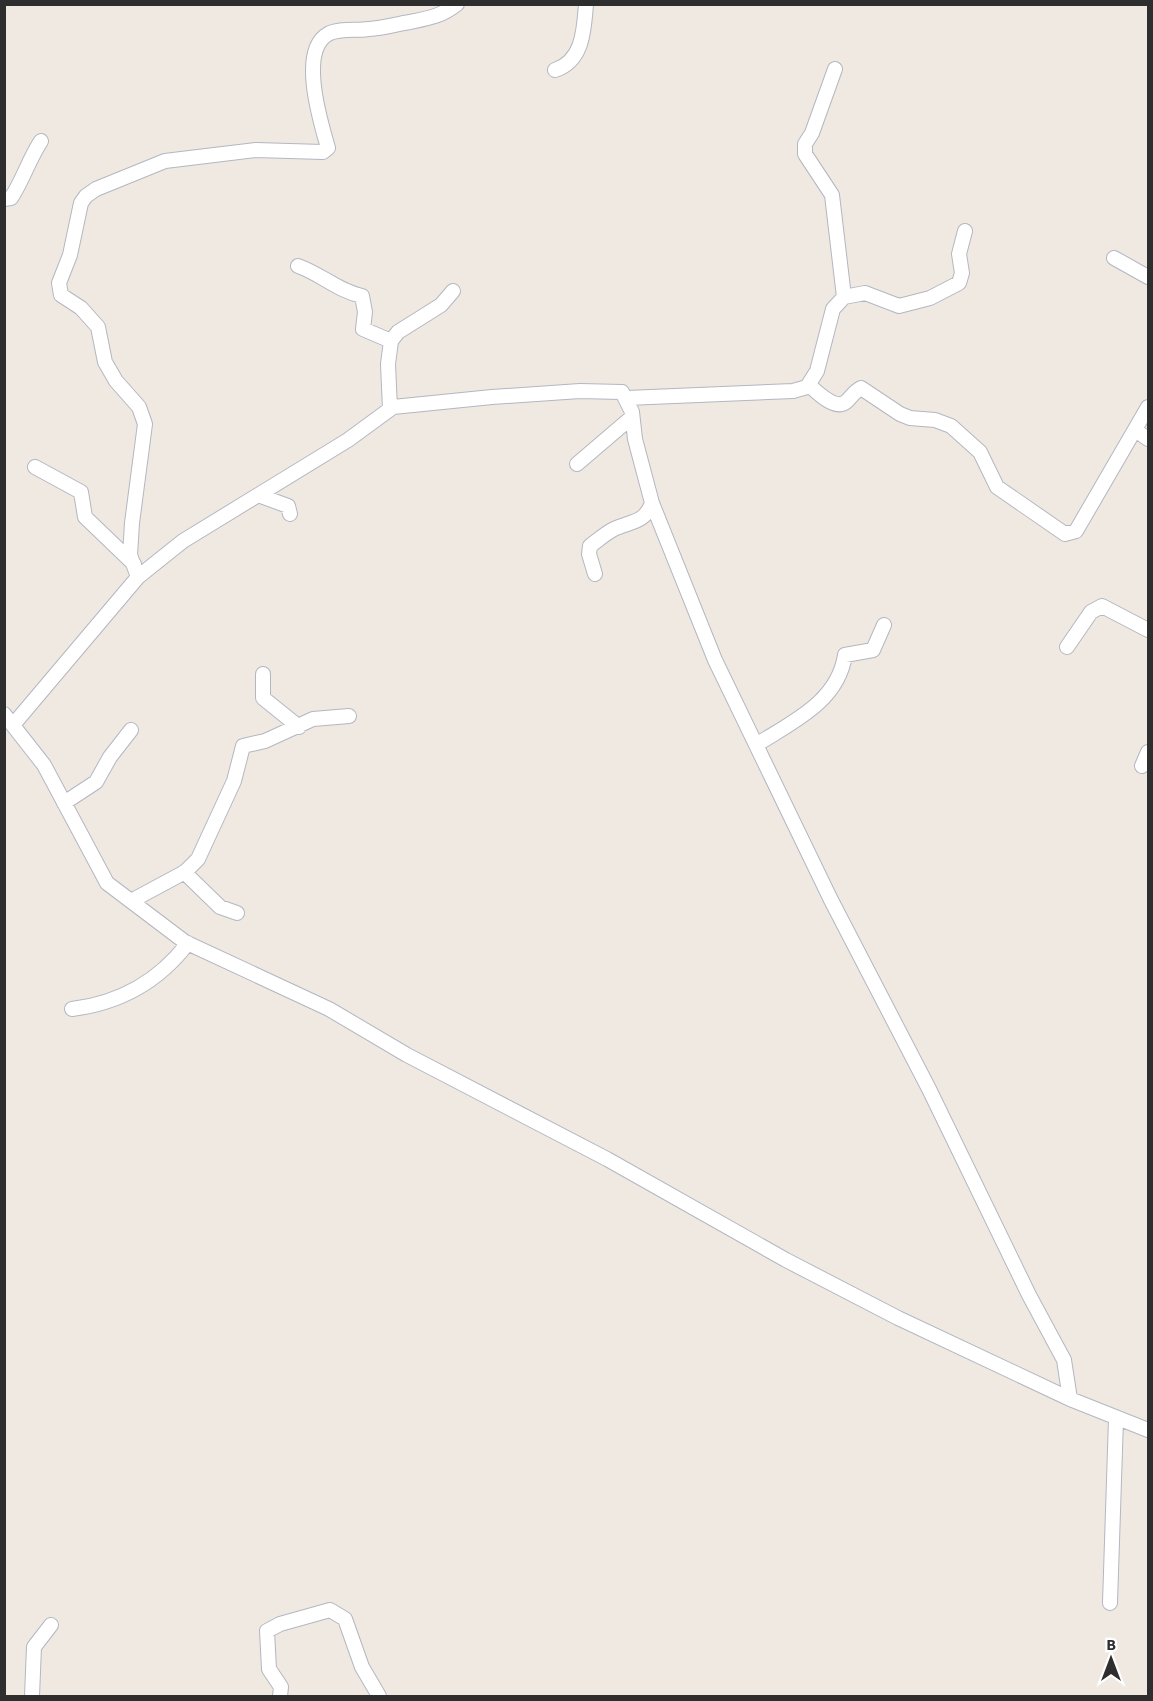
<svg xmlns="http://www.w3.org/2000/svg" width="1153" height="1701" viewBox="0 0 1153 1701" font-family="'Source Sans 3',sans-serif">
<rect width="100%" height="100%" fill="#efe9e1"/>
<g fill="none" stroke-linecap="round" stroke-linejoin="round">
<defs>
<path id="minor" d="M835 69 812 133 805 144V154L832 195 844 297
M555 70C583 61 584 30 586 4
M4 199 11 198C23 180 29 159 41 141
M1114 258 1148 277
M298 266C321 274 338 291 362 296L365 312 363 329 391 341
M809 385C817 392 836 412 847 401 852 396 855 391 861 388L900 414 910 418 935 420 951 426 980 452 997 487 1065 534 1076 531 1148 407
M627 398 793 391 807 387 817 371 833 309 844 297 865 293 899 306 930 298 959 283 962 273 959 254 965 231
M390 409 388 364 391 341 398 332 441 305 453 291
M1135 430 1148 439
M577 464 632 417
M35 467 81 492 85 517 134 564
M258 495 288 506 290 514
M595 574 589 554 590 546C598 540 606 533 614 529 631 521 645 523 652 503
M138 577 130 555 132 523 145 424 139 407 116 381 105 362 98 327 81 308 61 295 59 283 70 255 81 203 86 196 96 189 165 161 256 150 323 152 328 148C321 123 298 51 328 34 339 28 357 31 369 29 383 28 397 24 410 22 429 18 442 16 457 4
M1067 647 1091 612 1102 606 1148 630
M263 674V698L299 727
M4 714 44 765 107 883 185 942 329 1009 407 1055 607 1159 786 1260 898 1318 1070 1399 1148 1430
M13 725 138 577 183 541 348 440 393 407 492 397 580 391 622 392 632 412 635 439 652 503 715 660 831 900 929 1089 1029 1295 1064 1360 1070 1399
M756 745C792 722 838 702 845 655L873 650 884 625
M1142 766 1148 752
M64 803 96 782 110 757 131 730
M184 872 220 907 237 913
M131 901 185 872 198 859 234 781 243 746 265 741 313 719 349 716
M72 1009C121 1003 159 981 188 943
M1110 1603 1116 1419
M32 1696 34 1647 51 1625
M280 1696 281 1687 269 1669 267 1631 280 1624 330 1610 345 1619 362 1667 379 1696"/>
</defs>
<use href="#minor" stroke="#b4b7c1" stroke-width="16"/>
<use href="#minor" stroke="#fff" stroke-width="14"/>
</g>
<rect width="1153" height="1701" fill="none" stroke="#2e2e2e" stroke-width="12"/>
<g transform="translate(1111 1659)" stroke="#ffffff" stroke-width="4.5" paint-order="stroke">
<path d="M0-4.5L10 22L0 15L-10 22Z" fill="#2e2e2e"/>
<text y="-9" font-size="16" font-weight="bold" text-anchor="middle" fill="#2e2e2e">B</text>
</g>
</svg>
